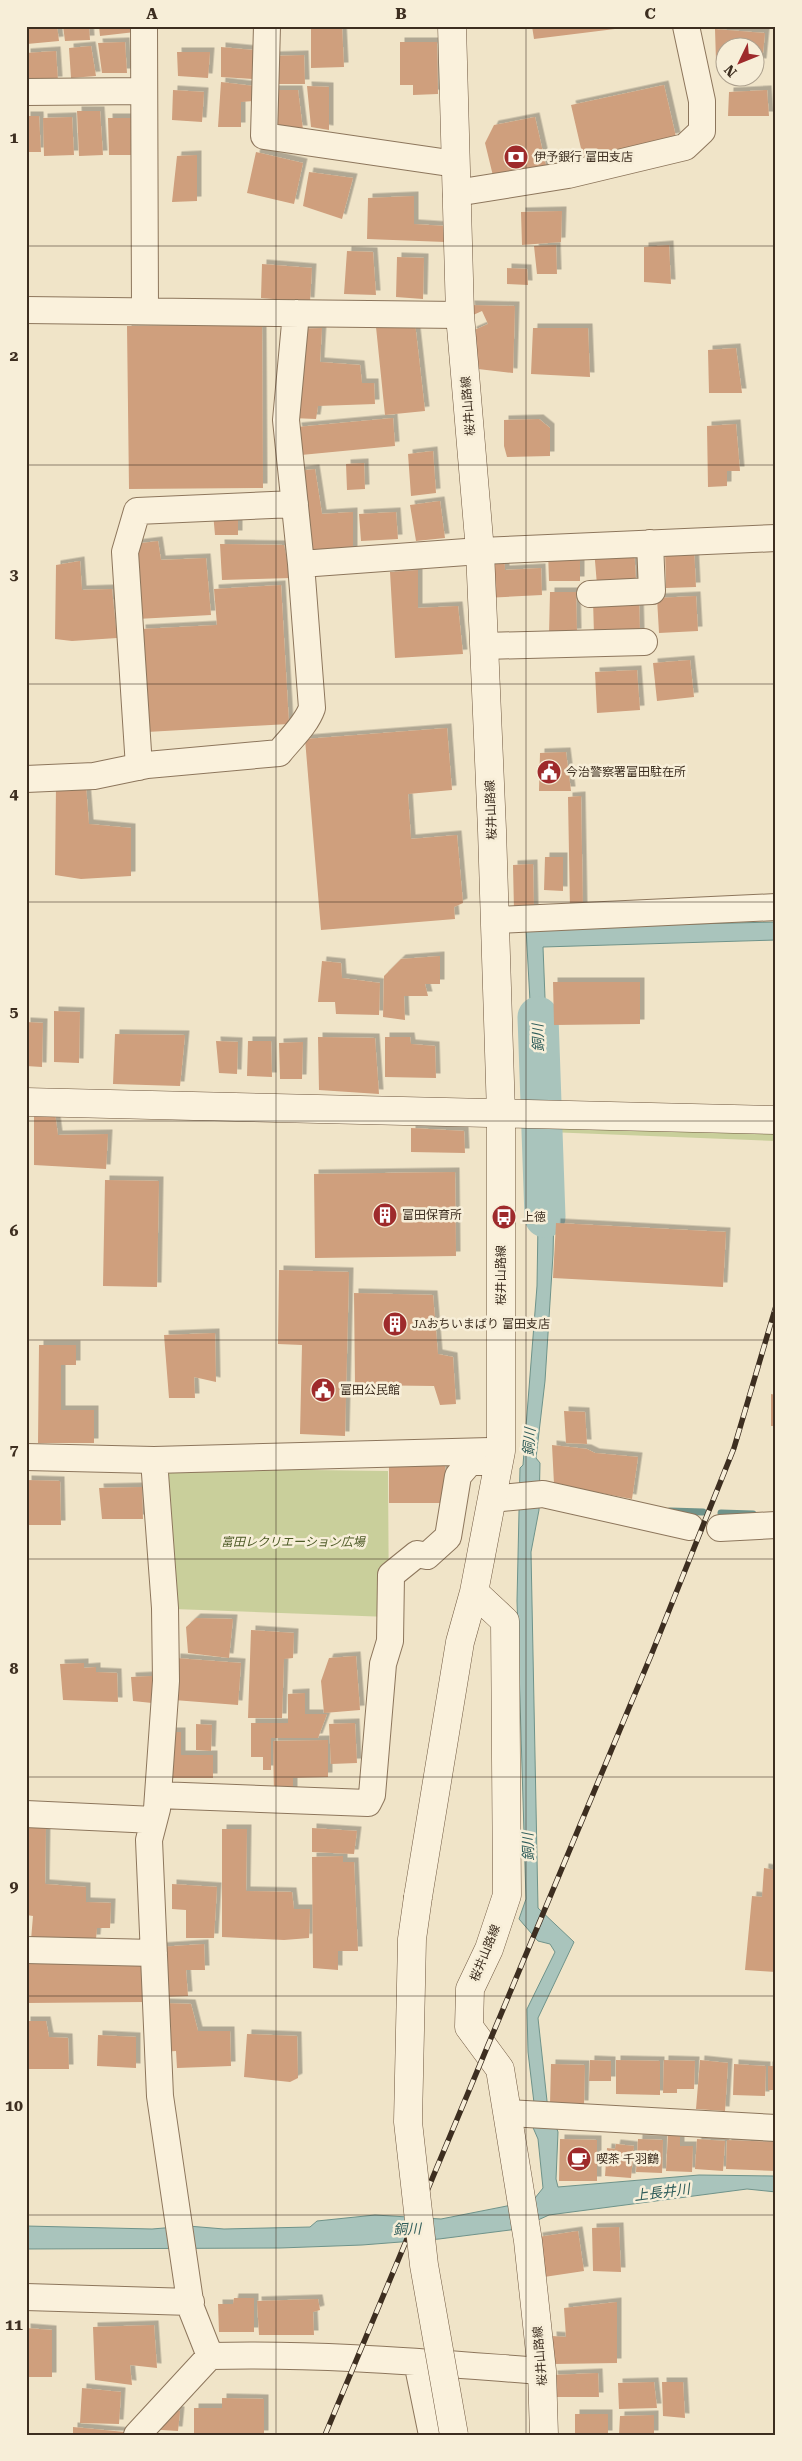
<svg xmlns="http://www.w3.org/2000/svg" width="802" height="2461" viewBox="0 0 802 2461" font-family="'Roboto Serif','Noto Sans JP',serif">
<defs>
<filter id="shadow"><feDropShadow dx="4.5" dy="-4.5" stdDeviation="0" flood-color="#0004"/></filter>
</defs>
<rect width="100%" height="100%" fill="#f0e4c8"/>
<path fill="#c9cf9b" d="M546 1118 776 1124V1141L548 1132Z
M167 1468 388 1471 389 1617 174 1609Z"/>
<path fill="#a9c4bc" stroke="#6f938a" d="M776 922V940L543 947 548 1074H534L526 928Z
M539 1161H555L553 1255 545 1381 536 1458 540 1463 539 1510 531 1552 538 1908 574 1942 538 2018 547 2101 558 2132 556 2179 558 2187 699 2175 773 2176H776V2192L747 2189 564 2213 549 2215 518 2229 439 2239 362 2245 280 2248 26 2249V2226L152 2229 188 2226 224 2229 310 2227 317 2221 375 2215 441 2219 517 2204 535 2198 543 2188 538 2139 531 2123 534 2103 528 2052 527 2009 555 1952 550 1944 538 1941 519 1919 526 1899 517 1601 520 1468 523 1465 537 1286Z"/>
<g fill="none" stroke-linecap="round" stroke-linejoin="round">
<path stroke="#6f938a" stroke-width="7" d="M670 1511 703 1512
M721 1513 753 1514"/>
<path stroke="#a9c4bc" stroke-width="41" d="M538 1017 545 1217"/>
</g>
<path fill="#cf9f7d" filter="url(#shadow)" d="M26 26H57L59 41 27 44Z
M63 26H89L90 40 65 41Z
M99 26H135V32L100 36Z
M311 26H342L344 67 311 68Z
M532 26H631V27L534 39Z
M715 29 765 33 762 63 754 62V48H724V61H716Z
M125 42 127 73H102L98 43Z
M400 42H437L438 94 413 95V85H400Z
M91 46 96 76 71 78 69 48Z
M221 47 253 50V79L221 77Z
M56 51 58 81 26 82V53Z
M177 52H210L208 78 178 76Z
M304 55 305 84H276L273 56Z
M221 82 254 86 253 101 241 102V127H218Z
M664 85 676 137 583 157 571 105Z
M307 86 329 87V130L311 127Z
M173 90 204 92 202 122 172 120Z
M272 90H298L303 130 274 129Z
M767 90 769 116H728L729 92Z
M77 111H100L103 155 79 156Z
M26 116H39L41 152H26Z
M72 117 74 155 44 156 43 118Z
M535 117 547 170 495 184 485 143 494 125Z
M108 118H134L135 155H109Z
M256 152 303 163 294 204 247 193Z
M197 155V201L172 202 177 156Z
M309 172 353 178 342 219 303 206Z
M414 196V224L445 226V242L367 239 368 198Z
M562 211 561 242 522 245 521 212Z
M556 245 557 274H537L534 246Z
M669 245 671 284 644 282V247Z
M347 251 373 252 376 295 344 294Z
M397 257 424 258 423 299 396 297Z
M262 264 312 268 310 302 261 298Z
M507 268 527 269 528 285 507 284Z
M470 305 515 306 513 373 478 369 472 331 488 324 482 311 471 316Z
M415 323 425 411 385 415 376 327Z
M262 325 263 488 129 489 127 326Z
M322 328 320 362 360 365 362 383H374L375 404 318 406 316 419 292 418 300 329Z
M533 328H588L590 377 531 374Z
M736 348 742 393H709L708 350Z
M393 418 395 446 301 455 297 427Z
M539 419 550 428V456L507 457 504 446V420Z
M736 424 740 471H727V486L708 487 707 426Z
M433 451 436 493 411 496 408 454Z
M364 463 365 489 347 490 346 464Z
M315 469 322 514 353 512V553L307 555 298 471Z
M440 501 445 538 416 541 410 505Z
M238 512V535H215L213 513Z
M396 512 398 539 361 541 359 514Z
M158 541 161 560 206 558 211 615 137 619 134 544Z
M220 544 284 545 291 578 222 580Z
M634 546 636 582 597 585 594 549Z
M694 548 696 587 666 588 665 549Z
M580 550V581H549L548 551Z
M504 554 505 570 541 568 542 595 485 598 483 555Z
M80 561 82 590 112 589 117 638 72 641 55 639 56 565Z
M418 570V608L458 606 463 654 395 658 390 572Z
M281 585 289 724 147 732 141 629 217 625 214 589Z
M550 592H576L577 633 549 635Z
M696 596 698 631 659 633 657 598Z
M639 598 640 633 594 635 593 600Z
M690 660 694 697 657 701 653 663Z
M637 670 640 710 597 713 595 672Z
M447 728 452 790 408 794 411 839 457 835 463 903 454 907 455 919 321 930 305 739Z
M566 752 571 791H539L540 753Z
M56 785 86 786 89 824 131 828V876L81 879 55 875Z
M581 796 583 910H570L568 797Z
M545 857H563V891L544 890Z
M533 864 534 911H514L513 865Z
M440 956V984H425L428 996H404L405 1020 383 1017 384 976 401 959Z
M322 961 341 963 342 978 380 983 379 1015 336 1014 335 1002H318Z
M553 982H640V1024L554 1025Z
M54 1011 80 1012 79 1063 54 1062Z
M26 1022 43 1023 42 1067 26 1066Z
M115 1034 185 1035 180 1086 113 1084Z
M318 1037 375 1038 379 1094 319 1090Z
M385 1037H410L411 1044 435 1046 436 1078 385 1077Z
M216 1041 238 1042 237 1074 219 1073Z
M248 1041H271L272 1077 247 1076Z
M303 1042 302 1079H280L279 1043Z
M55 1113 58 1135 108 1134 106 1169 34 1165V1114Z
M411 1128 464 1131 465 1153 411 1152Z
M455 1172 456 1256 315 1258 314 1174Z
M105 1180 159 1181 157 1287 103 1286Z
M556 1223 726 1232 723 1287 553 1278Z
M279 1270 349 1272 345 1436 300 1434 302 1345 278 1344Z
M354 1293 433 1295 438 1354 453 1357 456 1404 440 1405 434 1386 355 1385Z
M215 1333 216 1382 194 1377 195 1398H169L164 1335Z
M39 1345H76V1365H61V1410H94V1443H38Z
M771 1394 776 1395V1426H771Z
M564 1411 585 1412 587 1444 566 1443Z
M552 1445 587 1449 595 1453 638 1457 632 1499 554 1484Z
M389 1464H445L446 1503H389Z
M27 1480 60 1481 61 1525H28Z
M142 1487 143 1519H102L99 1488Z
M196 1618 233 1619 229 1658 188 1653 186 1627Z
M251 1630 294 1633 293 1658 284 1659 282 1718H248Z
M356 1656 360 1710 324 1713 321 1681 329 1658Z
M176 1658 241 1663 238 1705 174 1700Z
M84 1663V1668L96 1667V1672L117 1673 118 1702 63 1700 60 1664Z
M152 1676V1703L133 1701 131 1677Z
M305 1693V1714H327L318 1738H271V1770H263V1757H251V1723H288V1694Z
M355 1723 357 1763 331 1764 329 1724Z
M196 1724 212 1725 211 1751 196 1750Z
M168 1732H181V1755H213V1778H168Z
M328 1740V1777L293 1778V1793L274 1794 273 1741Z
M26 1823 46 1824 45 1884 86 1887V1902L111 1903 110 1928H97L96 1939 31 1940 33 1916 26 1915Z
M312 1828 357 1831 354 1854 312 1852Z
M222 1829H247L246 1891 292 1892 294 1909H310L309 1938 284 1940 222 1937Z
M343 1856V1862H354L358 1951H338V1970L313 1968 312 1857Z
M764 1868 776 1870V1972L745 1970 752 1896 762 1897Z
M172 1884 217 1887 214 1938H186V1910L172 1909Z
M204 1944 205 1970H186L188 1996 163 1997 159 1947Z
M145 1958 147 2002 26 2003V1959Z
M162 2003 191 2004 198 2031H230L231 2066 177 2068 176 2051 162 2052Z
M26 2021H46L49 2037 68 2038 69 2069H26Z
M247 2034 297 2036 298 2078 290 2082 244 2077Z
M98 2035 136 2037V2068L97 2066Z
M590 2060 611 2061V2081H589Z
M616 2060 660 2061V2095L616 2094Z
M664 2060 695 2061 694 2089H677V2093H663Z
M700 2060 728 2063 725 2111 696 2109Z
M551 2064 585 2065 584 2105 550 2104Z
M734 2064 766 2066 765 2096 733 2095Z
M768 2066H776V2090H768Z
M668 2135H680V2146H693L692 2172 666 2171Z
M560 2139 597 2140V2181H559Z
M638 2139 663 2140 662 2173 636 2172Z
M697 2139 725 2141 723 2171 695 2169Z
M727 2140 776 2142V2171L726 2169Z
M616 2144 634 2146 631 2178 605 2176 607 2148 615 2149Z
M619 2227 621 2272 593 2271 592 2228Z
M578 2231 584 2271 544 2277 538 2237Z
M234 2298H254V2332H219L218 2304H233Z
M318 2299 320 2310 313 2312 314 2335H259L257 2301Z
M617 2302V2363L554 2364 552 2336 566 2337 564 2308Z
M154 2325 157 2368 130 2365 132 2385 95 2380 93 2327Z
M26 2328 52 2330V2377H28Z
M598 2373 599 2397H555L553 2375Z
M654 2382 657 2408 619 2409 618 2383Z
M662 2382H683L685 2418 663 2416Z
M82 2388 121 2392 119 2424 80 2423Z
M222 2398 264 2399V2435H194V2408H222Z
M164 2410 180 2411 178 2431 146 2429Z
M575 2414H608V2435H575Z
M654 2415V2435H619L620 2416Z
M73 2427 125 2432 123 2435H73Z"/>
<g fill="none" stroke-linecap="round" stroke-linejoin="round">
<defs>
<path id="street" d="M144 26 145 311
M267 26 264 136 456 164
M26 92 144 91
M456 193 568 175 685 147 702 131V101L686 26
M26 310 460 315
M301 564 480 551 776 538
M590 594 652 591 650 543
M484 646 644 642
M139 767 125 552 137 511 295 504
M26 779 94 776 147 765 279 753C290 739 306 725 312 708L301 564 286 420 296 313
M495 920 776 907
M26 1457 154 1460 490 1451
M154 1460 165 1608 166 1681 157 1809 149 1840 160 2096 191 2308 210 2356
M492 1499 543 1494 690 1527
M720 1528 776 1525
M158 1795 368 1803 372 1795 383 1664 390 1641 391 1575 417 1554 427 1556 448 1537 458 1476 470 1462H499
M26 1814 154 1820
M26 1950 154 1953
M507 2113 776 2128
M26 2297 191 2302
M417 2362 432 2435
M137 2435 210 2356C321 2353 432 2363 542 2371"/>
<path id="secondary" d="M26 1102 776 1120
M474 1592 505 1621 507 1895 489 1949 470 1989 469 2027 500 2069 528 2241 542 2371 544 2435
M418 1897 460 1642 474 1592 501 1451V1114L492 830 480 551 460 315 452 26"/>
</defs>
<use href="#street" stroke="#8d765c" stroke-width="28"/>
<use href="#secondary" stroke="#6f573f" stroke-width="29"/>
<use href="#street" stroke="#faf1dc" stroke-width="26"/>
<use href="#secondary" stroke="#faf1dc" stroke-width="28"/>
<defs>
<path id="rail" d="M325 2435 652 1653 734 1448 776 1306"/>
</defs>
<use href="#rail" stroke="#3d2e20" stroke-width="5.5"/>
<use href="#rail" stroke="#f7eed8" stroke-width="4" stroke-dasharray="11" stroke-linecap="butt"/>
<defs>
<path id="secondary-bridge" d="M418 1897 412 1939 408 2122 424 2265 454 2435"/>
</defs>
<use href="#secondary-bridge" stroke="#6f573f" stroke-width="29" stroke-linecap="butt"/>
<use href="#secondary-bridge" stroke="#faf1dc" stroke-width="28"/>
</g>
<path fill="none" stroke="#3d2e20" stroke-width="1" stroke-opacity="0.55" d="M276 26V2435M526 26V2435M26 246H776M26 465H776M26 684H776M26 902H776M26 1121H776M26 1340H776M26 1559H776M26 1777H776M26 1996H776M26 2215H776"/>
<defs>
<symbol id="bank-disc" viewBox="-11 -11 22 22"><circle r="9.5" fill="#9e2a2b" stroke="#f7eed8"/><path d="M-6-4H6V4H-6ZM0-2.3a2.3 2.3 0 1 0 0 4.6a2.3 2.3 0 1 0 0-4.6Z" fill="#fff"/></symbol>
<symbol id="civic-disc" viewBox="-11 -11 22 22"><circle r="9.5" fill="#9e2a2b" stroke="#f7eed8"/><path d="M-.6-6.5H3V-4.5H.6V-3L4-1V1h2V6H-6V1h2V-1L-.6-3ZM-1.2 2.5V6h2.4V2.5Z" fill="#fff"/></symbol>
<symbol id="building-disc" viewBox="-11 -11 22 22"><circle r="9.5" fill="#9e2a2b" stroke="#f7eed8"/><path d="M-4-6H4V6H1V3H-1V6H-4ZM-2.5-4.3h1.7v1.8h-1.7ZM.8-4.3h1.7v1.8H.8ZM-2.5-1h1.7V.8h-1.7ZM.8-1h1.7V.8H.8Z" fill="#fff"/></symbol>
<symbol id="bus-disc" viewBox="-11 -11 22 22"><circle r="9.5" fill="#9e2a2b" stroke="#f7eed8"/><path d="M-5-6H5V4H4V6H2V4H-2V6H-4V4H-5ZM-3.5-4V0h7V-4ZM-3.5 1.2v1.5H-2V1.2ZM2 1.2v1.5H3.5V1.2Z" fill="#fff"/></symbol>
<symbol id="cafe-disc" viewBox="-11 -11 22 22"><circle r="9.5" fill="#9e2a2b" stroke="#f7eed8"/><path d="M-5.5-4.5H6V0H3Q3 3.5 0 3.5H-2.5Q-5.5 3.5-5.5 0ZM3-3.2v2h1.7v-2ZM-6 4.5H4V6H-6Z" fill="#fff"/></symbol>
</defs>
<g fill-rule="evenodd">
<use href="#bank-disc" x="502" y="143" width="28" height="28"/>
<use href="#civic-disc" x="535" y="758" width="28" height="28"/>
<use href="#building-disc" x="371" y="1201" width="28" height="28"/>
<use href="#bus-disc" x="490" y="1203" width="28" height="28"/>
<use href="#building-disc" x="381" y="1310" width="28" height="28"/>
<use href="#civic-disc" x="309" y="1376" width="28" height="28"/>
<use href="#cafe-disc" x="565" y="2145" width="28" height="28"/>
</g>
<g text-anchor="middle" stroke-width="5" stroke-linejoin="round" paint-order="stroke">
<g font-size="12" fill="#3d2e20" stroke="#f7eed8" text-anchor="start">
<text x="534" y="161">伊予銀行 富田支店</text>
<text x="566" y="776">今治警察署富田駐在所</text>
<text x="402" y="1219">富田保育所</text>
<text x="522" y="1221">上徳</text>
<text x="412" y="1328">JAおちいまばり 富田支店</text>
<text x="340" y="1394">富田公民館</text>
<text x="596" y="2163">喫茶 千羽鶴</text>
</g>
<g font-size="12" fill="#3d2e20" stroke="#f7eed8">
<text transform="translate(468 406) rotate(-95)" y="4">桜井山路線</text>
<text transform="translate(491 810) rotate(-92)" y="4">桜井山路線</text>
<text transform="translate(501 1275) rotate(-90)" y="4">桜井山路線</text>
<text transform="translate(485 1953) rotate(-68)" y="4">桜井山路線</text>
<text transform="translate(540 2356) rotate(-95)" y="4">桜井山路線</text>
</g>
<g font-size="12" font-style="italic" fill="#4d5a26" stroke="#f7eed8">
<text x="293" y="1546">富田レクリエーション広場</text>
</g>
<g font-size="14" font-style="italic" fill="#2f5d5a" stroke="#f7eed8">
<text transform="translate(538 1038) rotate(-92)" y="5">銅川</text>
<text transform="translate(529 1442) rotate(-86)" y="5">銅川</text>
<text transform="translate(528 1847) rotate(-92)" y="5">銅川</text>
<text transform="translate(662 2192) rotate(-7)" y="5">上長井川</text>
<text transform="translate(407 2229) rotate(-2)" y="5">銅川</text>
</g>
</g>
<rect width="802" height="2461" fill="none" stroke="#f7eed8" stroke-width="55"/>
<g transform="translate(740 62) rotate(227)"><circle r="24" fill="#f7eed8" stroke="#ada18e"/>
<path d="M0-4L9 19L0 12L-9 19Z" fill="#9e2a2b"/>
<text y="-8" font-size="14" font-weight="bold" text-anchor="middle" fill="#3d2e20">N</text>
</g>
<rect x="28" y="28" width="746" height="2406" fill="none" stroke="#3d2e20" stroke-width="2"/>
<g font-size="16" text-anchor="middle" font-weight="bold" fill="#3d2e20">
<text x="152" y="19">A</text>
<text x="401" y="19">B</text>
<text x="650" y="19">C</text>
<text x="14" y="143">1</text>
<text x="14" y="361">2</text>
<text x="14" y="580">3</text>
<text x="14" y="799">4</text>
<text x="14" y="1017">5</text>
<text x="14" y="1236">6</text>
<text x="14" y="1455">7</text>
<text x="14" y="1674">8</text>
<text x="14" y="1892">9</text>
<text x="14" y="2111">10</text>
<text x="14" y="2330">11</text>
</g>
</svg>
